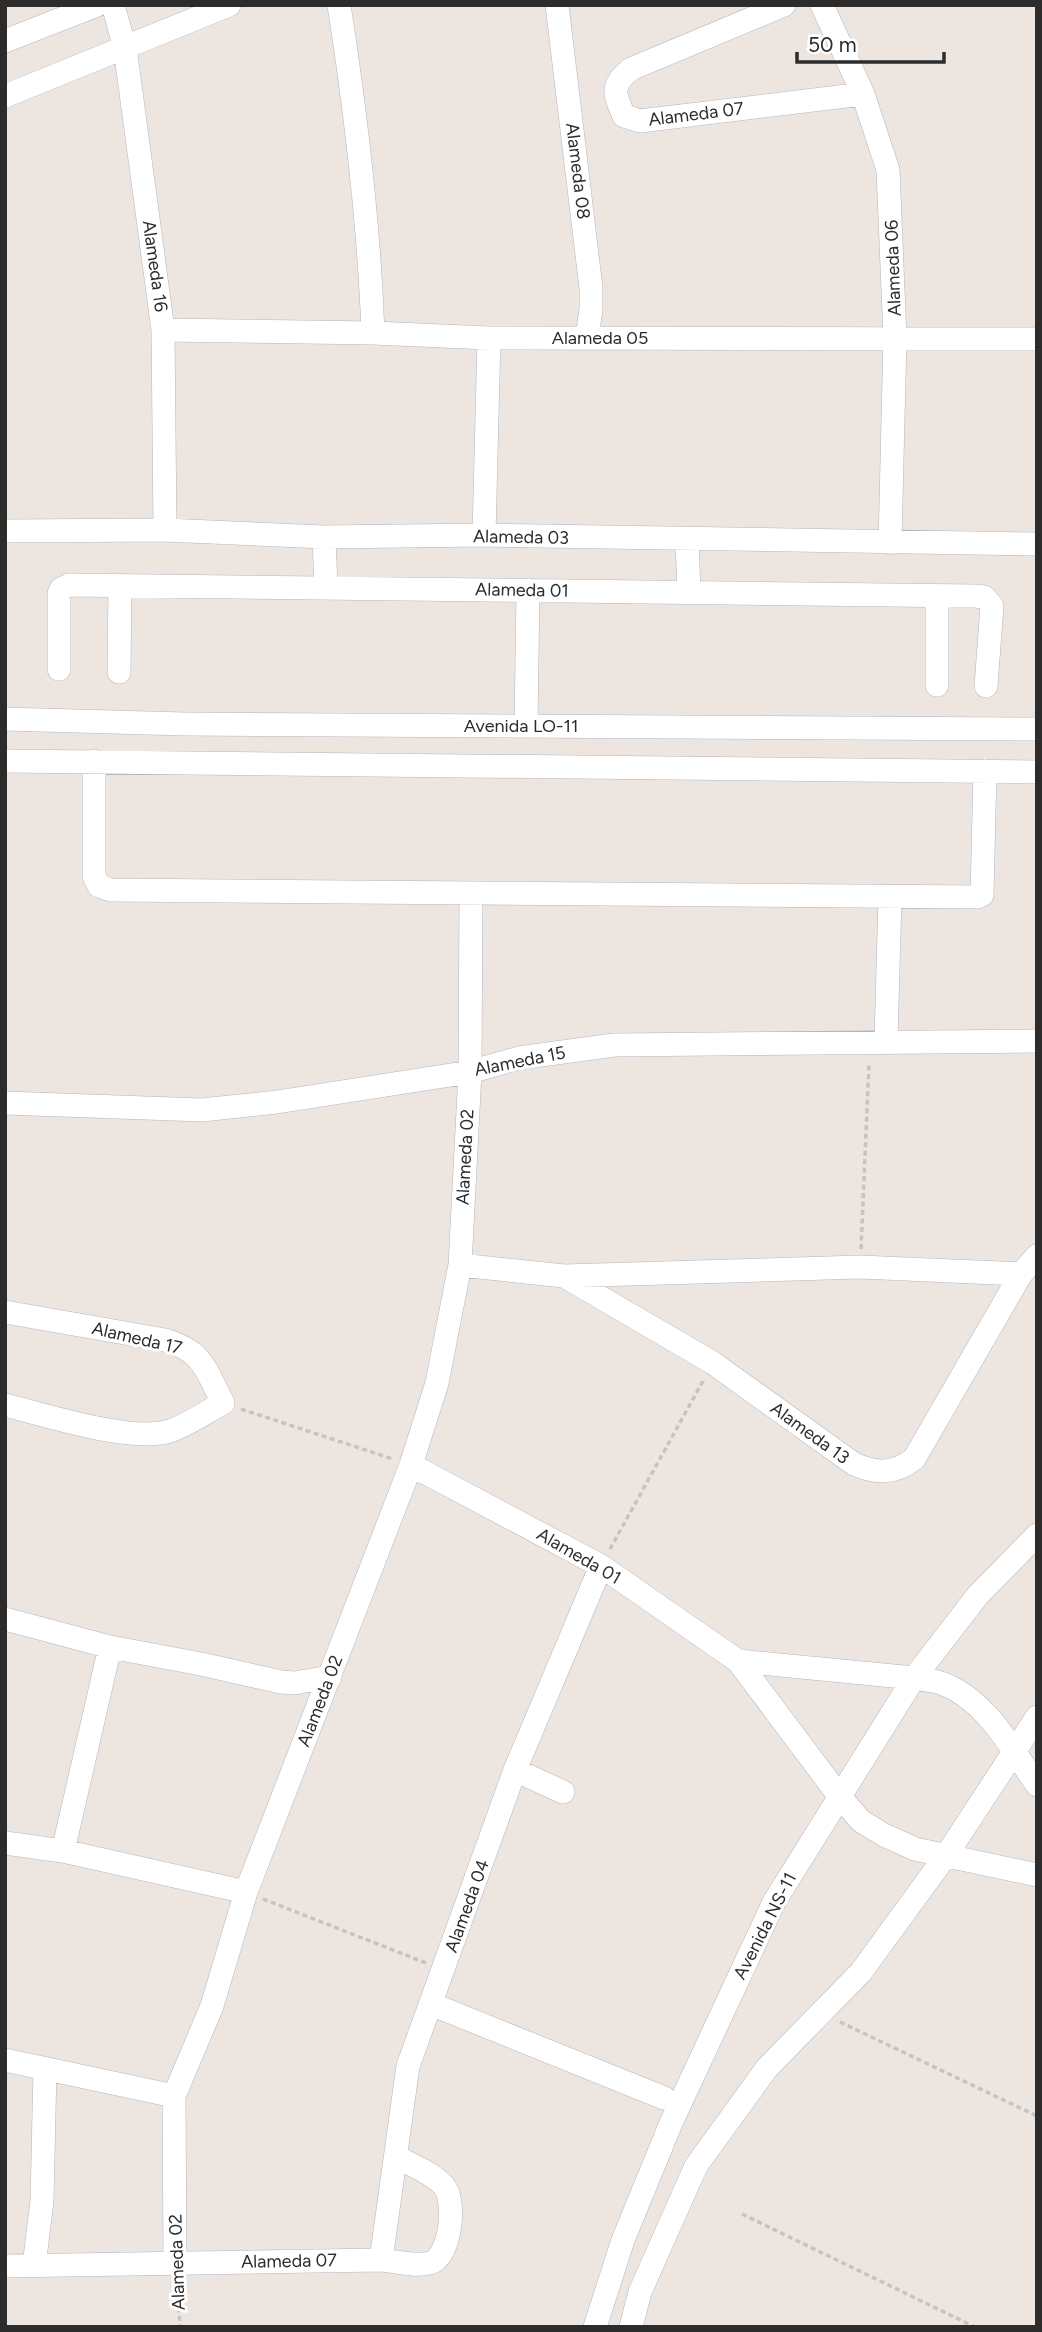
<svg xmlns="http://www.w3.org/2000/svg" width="1042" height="2332" viewBox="0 0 1042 2332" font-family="Figtree,sans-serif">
<rect width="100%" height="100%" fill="#ede6e0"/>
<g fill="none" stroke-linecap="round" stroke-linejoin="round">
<defs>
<path id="minor" d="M113 5 125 48 163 330 165 530
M339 5C356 114 369 223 373 333
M557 5 591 288V309L587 338
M784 5 631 69C610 86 614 93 624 116L640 121 863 94
M822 5 863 94 888 170 895 338 890 543
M5 41 97 5
M5 96 229 5
M163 330 373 333 489 338 1037 339
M5 531 165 530 324 537 484 535 1037 544
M484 535 489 338
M324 537 326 588
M687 540 689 592
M59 669V594L61 589 69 585 975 596 984 597 992 606 986 686
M119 672 120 586
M937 685V596
M5 719 184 724 1037 729
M526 726 528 590
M5 761 1037 772
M94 761V876L99 886 111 890 978 897 982 895 985 771
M886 1041 890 897
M5 1103 202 1110 277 1102 470 1072 519 1058 614 1045 1037 1041
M460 1265 564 1276 860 1267 1021 1274
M564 1276 713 1363 854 1464C877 1474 894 1474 914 1459L1021 1274 1037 1256
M5 1312 165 1340C204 1352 205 1369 223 1403 206 1412 188 1425 170 1431 131 1443 46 1415 5 1405
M411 1465 601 1566 738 1661
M5 1619 110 1647 201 1664 281 1682 294 1683 330 1677
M515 1770 563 1792
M1037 1785C1011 1748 986 1699 941 1683 933 1680 922 1680 914 1678L738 1661 840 1797 861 1821 884 1835 915 1849 1037 1875
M5 1843 63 1851 246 1892
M63 1851 110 1647
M431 2004 664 2098
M5 2060 174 2096
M381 2260 408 2066 515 1770 601 1566
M175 2263 174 2096 212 2006 246 1892 411 1465 437 1383 460 1265 470 1072 471 893
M5 2266 381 2260C395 2261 416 2267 430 2263 451 2257 457 2199 443 2185 432 2173 411 2165 397 2157
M34 2266 42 2201 45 2069
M595 2327 623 2240 671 2123 774 1902 914 1678 978 1595 1037 1535
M631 2327 640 2292 696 2166 767 2068 861 1972 947 1854 1037 1717"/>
</defs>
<use href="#minor" stroke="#b3b6bf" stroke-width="24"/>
<path stroke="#c4c4c4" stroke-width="3.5" stroke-dasharray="5 3.5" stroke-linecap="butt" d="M861 1249 869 1064
M241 1409 393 1459
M610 1549 703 1381
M263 1899 426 1963
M840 2022 1037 2116
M742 2214 975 2327
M177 2282 180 2327"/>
<use href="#minor" stroke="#fff" stroke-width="23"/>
</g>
<g text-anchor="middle" stroke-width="6" stroke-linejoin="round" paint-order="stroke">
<g font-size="18" fill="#2c2c2c" stroke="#fff">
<text transform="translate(696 114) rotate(-7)" y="6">Alameda 07</text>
<text transform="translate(578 171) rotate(83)" y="6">Alameda 08</text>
<text transform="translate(155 266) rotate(82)" y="6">Alameda 16</text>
<text transform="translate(893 268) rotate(-92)" y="6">Alameda 06</text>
<text x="600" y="344">Alameda 05</text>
<text transform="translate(521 537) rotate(1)" y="6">Alameda 03</text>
<text transform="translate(522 590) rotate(1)" y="6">Alameda 01</text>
<text x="521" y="732">Avenida LO-11</text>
<text transform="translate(520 1061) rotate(-11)" y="6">Alameda 15</text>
<text transform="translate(465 1157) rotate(-87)" y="6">Alameda 02</text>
<text transform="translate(137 1338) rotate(13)" y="6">Alameda 17</text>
<text transform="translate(810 1433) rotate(36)" y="6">Alameda 13</text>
<text transform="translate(579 1556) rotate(30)" y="6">Alameda 01</text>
<text transform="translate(320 1701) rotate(-69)" y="6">Alameda 02</text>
<text transform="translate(467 1906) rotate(-70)" y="6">Alameda 04</text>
<text transform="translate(765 1926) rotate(-63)" y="6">Avenida NS-11</text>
<text transform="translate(289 2261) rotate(-1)" y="6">Alameda 07</text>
<text transform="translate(177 2262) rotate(-92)" y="6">Alameda 02</text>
</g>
</g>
<rect width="1042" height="2332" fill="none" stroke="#2c2c2c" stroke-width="14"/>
<path d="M797 52v10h147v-10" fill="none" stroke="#2c2c2c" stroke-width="3.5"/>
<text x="808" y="52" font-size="21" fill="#2c2c2c" stroke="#ffffff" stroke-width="5" paint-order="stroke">50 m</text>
</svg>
